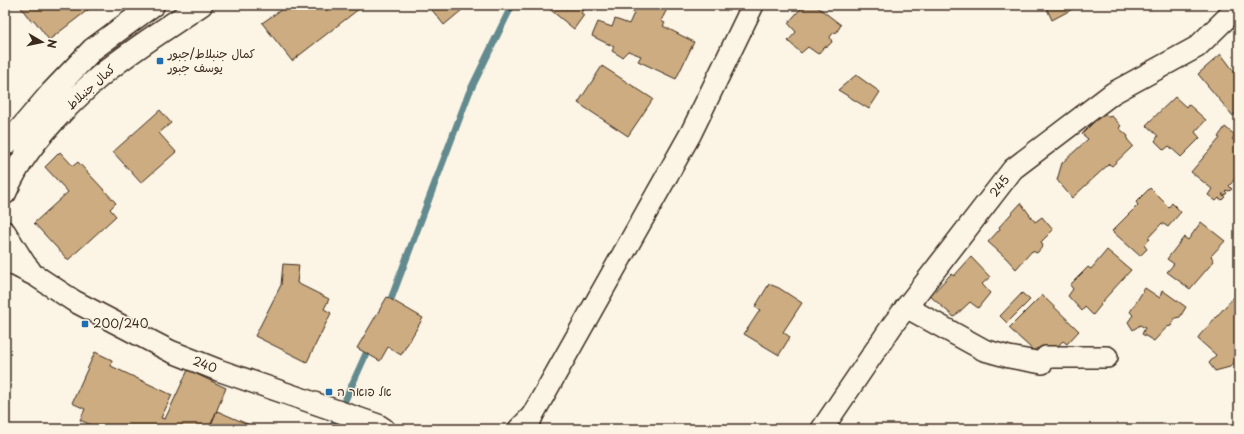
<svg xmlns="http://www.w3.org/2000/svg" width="1244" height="434" viewBox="0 0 1244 434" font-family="'Playpen Sans','Playpen Sans Arabic','Playpen Sans Hebrew',sans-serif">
<rect width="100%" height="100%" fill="#fcf5e5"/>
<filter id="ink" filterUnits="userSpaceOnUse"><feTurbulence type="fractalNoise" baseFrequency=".025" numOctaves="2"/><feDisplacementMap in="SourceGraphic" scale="8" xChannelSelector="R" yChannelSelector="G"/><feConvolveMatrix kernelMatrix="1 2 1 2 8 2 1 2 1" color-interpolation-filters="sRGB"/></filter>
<g filter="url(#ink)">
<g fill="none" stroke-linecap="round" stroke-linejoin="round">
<path stroke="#638b8f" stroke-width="7" d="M388 307 469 93 512 5
M332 429 370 345"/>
</g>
<path fill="#ccac80" stroke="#3b2a1e" d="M19 5H86L89 9 49 40 34 20 31 21Z
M288 5H364L292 61 262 23Z
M428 5H468L444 25Z
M548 5H587L581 13 584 15 574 29 547 7Z
M625 5H669L661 21 665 23 663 26 694 42 676 79 638 61 641 56 628 51 622 57 612 51 614 47 592 36 598 22 612 27 615 19 629 24 634 13Z
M804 5H815L841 25 836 33 834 32 830 37 832 42 828 46 824 47 818 54 808 47 801 53 788 41 796 32 788 23Z
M1045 5H1080L1052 20Z
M1221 54 1236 74 1239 72V116L1236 112 1233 116 1198 74Z
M602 66 653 99 628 136 578 103Z
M856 75 880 92 869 109 838 90Z
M1175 97 1186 107 1188 104 1206 120 1195 132 1200 138 1181 157 1169 146 1164 150 1155 141 1158 136 1146 125Z
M160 110 171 123 159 133 176 152 141 183 113 152Z
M1103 113 1109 117 1112 116 1121 126 1119 128 1128 136 1127 139 1133 146 1112 166 1109 164 1072 198 1057 180 1062 163 1088 139 1082 134Z
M1225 127 1235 135 1232 139 1239 144V174L1229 186 1232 189 1229 191 1226 190 1225 191 1227 193 1225 195 1224 194H1222L1225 197 1222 200 1219 198 1216 201 1208 195 1212 189 1191 172 1220 138 1218 137Z
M60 152 73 166 78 162 116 203 110 209 116 216 68 260 34 223 68 192 45 167Z
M1150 188 1169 207 1172 203 1181 212 1168 227 1162 223 1148 238 1150 239 1144 245 1147 249 1140 256 1112 231 1138 205 1136 202Z
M1021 203 1035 222 1042 217 1053 230 1041 242 1043 246 1037 253 1032 251 1016 269 1006 258 988 242 1000 229 999 227Z
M1201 222 1225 241 1211 256 1214 261 1190 289 1167 272 1174 264 1167 259 1184 237 1188 240Z
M1107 250 1131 270 1100 304 1101 305 1093 315 1085 307 1082 311 1068 296 1073 289 1070 285 1088 267 1091 269Z
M971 257 990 277 982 284 990 293 978 308 970 302 954 317 930 296 951 274 954 276Z
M283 264 299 265 297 283 329 299 324 309 331 313 307 362 255 336 281 285Z
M769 284 779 288 802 303 783 332 790 337 779 355 744 334 760 310 755 307Z
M1145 288 1160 298 1162 290 1186 307 1180 317 1175 318 1171 326 1167 327 1154 341 1142 334 1145 328 1140 325 1133 330 1128 322 1133 315 1130 312Z
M1022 293 1030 300 1007 323 1000 316Z
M1042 295 1079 331 1067 344 1063 341 1046 357 1037 348 1034 351 1009 328Z
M387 297 423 318 401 355 388 347 380 361 357 348Z
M1234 297 1239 302V357L1230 367 1215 371 1209 363 1216 355 1198 339 1199 336Z
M95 352 112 360 111 366 172 395 161 418 165 419 188 370 226 388 209 429H100L80 420 85 409 72 403Z
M217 411 259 429H209Z"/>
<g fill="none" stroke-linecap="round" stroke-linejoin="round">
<defs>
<g id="street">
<path d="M5 232 25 264 30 270"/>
<path id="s1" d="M5 260 36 276 74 301 170 351 218 370 378 425 384 429"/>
<path d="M906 307 984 350 1009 357 1042 363 1046 357H1107"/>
<path d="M532 416 691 133 753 5"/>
<path d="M519 429 532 416 528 428"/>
<path id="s2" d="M822 429 894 323 1013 169 1113 93 1197 47 1239 6"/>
</g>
<path id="secondary" d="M5 144 11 140 52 92 93 49 153 5
M5 193C19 160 39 136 63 111 75 100 86 88 99 77 131 50 167 28 201 5"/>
</defs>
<use href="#street" stroke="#3b2a1e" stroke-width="24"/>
<use href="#secondary" stroke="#3b2a1e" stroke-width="25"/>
<use href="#street" stroke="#fcf5e5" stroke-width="21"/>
<use href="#secondary" stroke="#fcf5e5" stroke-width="22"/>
</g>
</g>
<g fill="#1f6fb2" stroke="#fcf5e5" stroke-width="1.5">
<rect x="156" y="57" width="8" height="8" rx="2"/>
<rect x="81" y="320" width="8" height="8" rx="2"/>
<rect x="325" y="388" width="8" height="8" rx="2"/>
</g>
<g text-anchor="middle" stroke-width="3" stroke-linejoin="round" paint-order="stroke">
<g font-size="12" fill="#3b2a1e" stroke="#fcf5e5" text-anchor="start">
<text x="168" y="58">كمال جنبلاط/جبور<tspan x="168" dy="14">يوسف جبور</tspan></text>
<text x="93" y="328">200/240</text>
<text x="337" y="396">אל פואר ה</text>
</g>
<g font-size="12" fill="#3b2a1e" stroke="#fcf5e5">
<text transform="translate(91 87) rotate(-42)" y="4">كمال جنبلاط</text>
<text dy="4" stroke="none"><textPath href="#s2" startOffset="301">245</textPath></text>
<text dy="4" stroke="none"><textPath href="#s1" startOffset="226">240</textPath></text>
</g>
</g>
<rect width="1244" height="434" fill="none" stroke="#fcf5e5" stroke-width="20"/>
<rect x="10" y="10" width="1224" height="414" fill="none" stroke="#3b2a1e" stroke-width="1.5" filter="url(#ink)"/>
<g transform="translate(42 42) rotate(99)" stroke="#fcf5e5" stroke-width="3" paint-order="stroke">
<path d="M0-3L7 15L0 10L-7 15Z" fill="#3b2a1e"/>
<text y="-6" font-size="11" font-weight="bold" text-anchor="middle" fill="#3b2a1e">N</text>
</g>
</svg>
